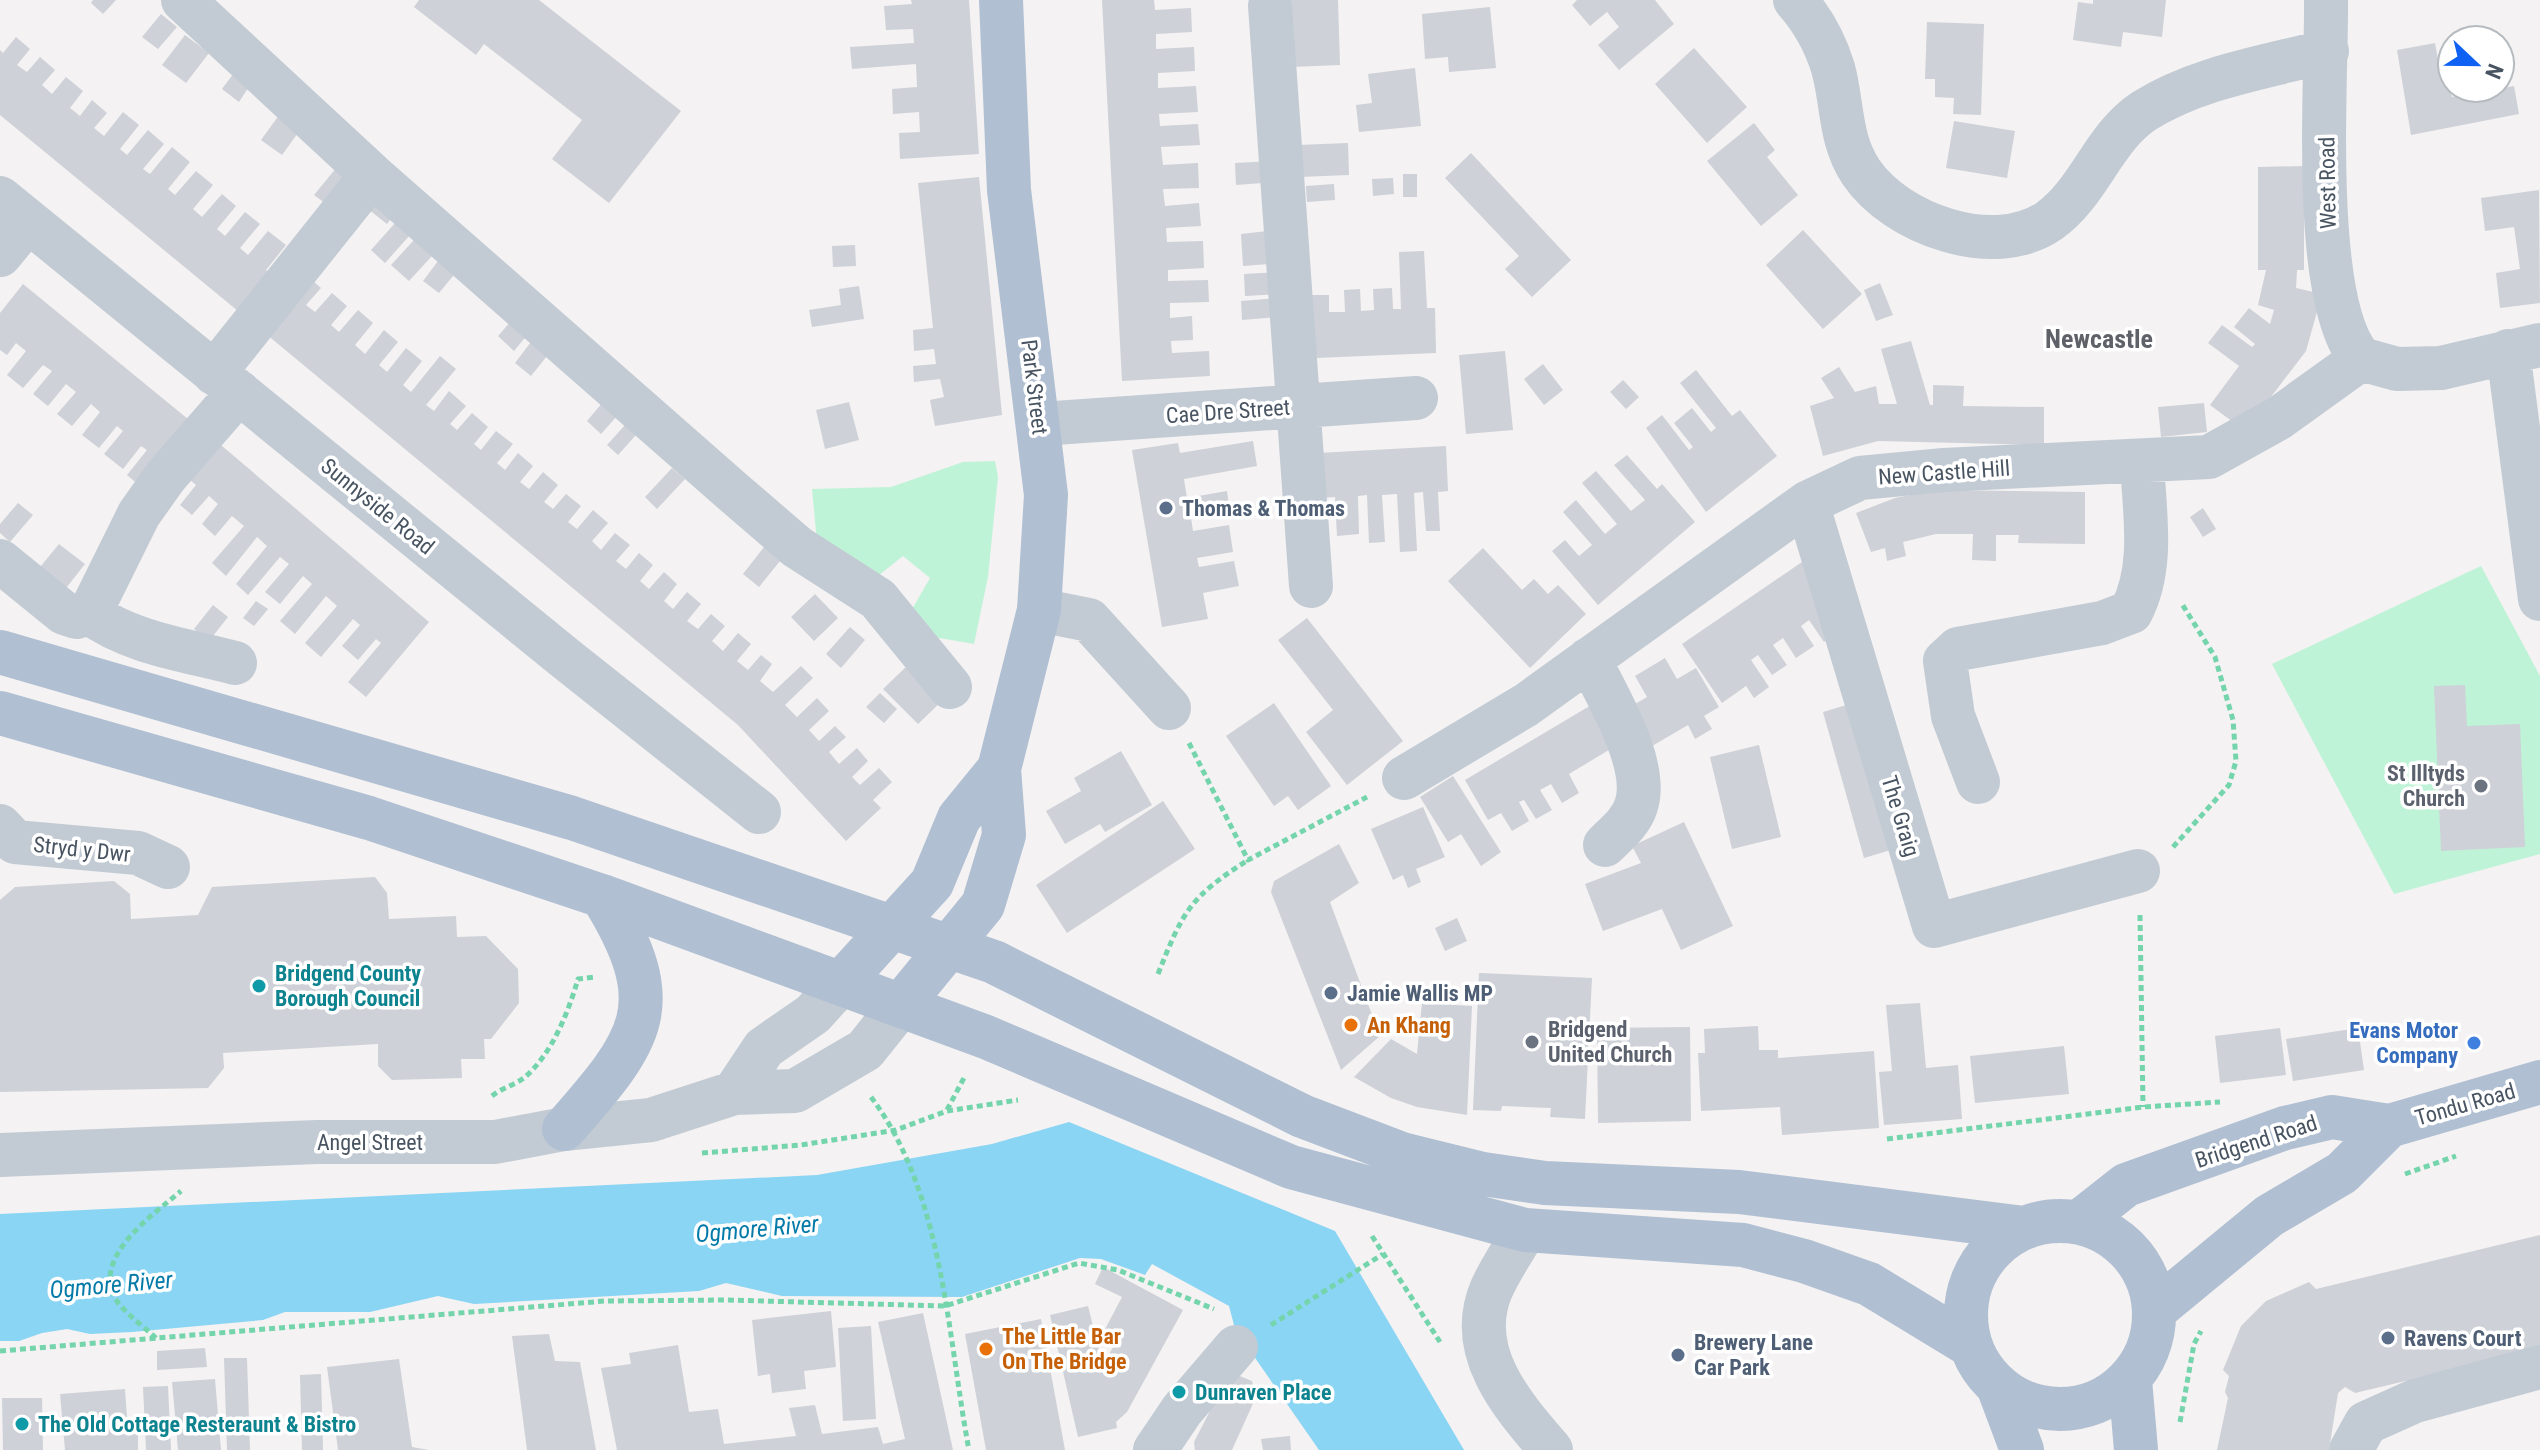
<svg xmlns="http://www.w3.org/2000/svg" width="2540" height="1450" viewBox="0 0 2540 1450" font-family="'Roboto Condensed',sans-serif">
<rect width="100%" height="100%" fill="#f4f2f2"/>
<path fill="#bff3d7" d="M995 461 998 477 988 577 974 644 922 635 907 618 930 578 903 556 874 579 817 542 812 489 891 487 963 462Z
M2481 566 2540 676V854L2394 894 2272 664Z"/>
<path fill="#8ad5f3" d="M1069 1122 1335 1231 1464 1450H1319L1235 1329 1229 1306 1152 1264 1145 1275 1101 1259 1080 1258 962 1297 782 1296 726 1283 699 1291 474 1304 438 1296 370 1312H285L263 1320 132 1332 90 1334 67 1329 42 1333 19 1341H0V1214L817 1175 992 1144Z"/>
<path fill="#ced1d7" d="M93 0H116L103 14 91 3Z
M419 0H539L681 111 609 203 552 159 582 120 484 44 476 55 414 7Z
M911 0H969L979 154 900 159 899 133 920 132 919 112 893 114 892 89 917 87 916 64 852 69 850 47 914 43 913 29 886 30 884 6 912 4Z
M1102 0H1154L1155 10 1191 8 1192 32 1156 34V49L1194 47 1195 71 1158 73V88L1196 86 1198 112 1159 114 1160 126 1198 124 1200 145 1161 147 1163 165 1198 163 1199 188 1163 189 1165 206 1199 203 1201 226 1166 228 1167 242 1203 241 1204 268 1168 270V281L1208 280 1209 302 1170 303V318L1192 316 1193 340 1171 341 1172 353 1209 351 1210 376 1122 381Z
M1288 0H1338L1340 65 1291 67Z
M1577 0H1655L1674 24 1619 70 1598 45 1619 27 1607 12 1590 26 1572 5Z
M2093 0H2166L2162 37 2123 32 2121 47 2073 40 2078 2 2093 4Z
M1490 7 1496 68 1449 72 1448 57 1425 59 1422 14Z
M161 14 177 27 158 49 142 37Z
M1927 22 1984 24 1981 115 1953 114 1954 98 1935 97V79H1925Z
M185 35 209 53 186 83 162 65Z
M16 37 30 49 17 65 24 70 27 72 40 57 55 70 42 85 52 94 66 77 83 91 70 108 74 111 80 116 92 100 107 113 94 128 104 136 123 112 139 125 120 149 127 155 148 130 164 144 143 169 150 174 172 147 190 162 168 189 175 195 196 171 213 185 193 209 202 217 222 194 236 206 217 229 225 236 245 212 260 224 240 248 248 255 268 231 286 245 266 270 275 277 244 316 0 115V50L3 53Z
M2435 43 2439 65H2446L2452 97 2514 86 2519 114 2411 135 2397 50Z
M1694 48 1747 107 1707 143 1655 84Z
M1415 68 1421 126 1359 132 1356 105 1372 103 1368 74Z
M236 70 252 82 239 102 222 89Z
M282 111 303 126 282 155 261 140Z
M1954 121 2015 131 2007 178 1946 168Z
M1754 123 1775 150 1767 157 1798 195 1761 226 1707 161Z
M1348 143 1349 175 1299 177 1298 145Z
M1471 153 1571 260 1532 297 1505 269 1519 256 1445 178Z
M1274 161 1275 182 1236 185 1235 163Z
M2304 166V270H2297L2296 288 2322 294 2306 351 2245 431 2210 405 2239 366 2208 343 2222 325 2252 347 2255 344 2234 327 2249 308 2270 324 2274 310 2258 305 2266 270H2258V167Z
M337 167 352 179 330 207 314 195Z
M1403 174H1417V197H1403Z
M979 177 1002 415 935 426 930 400 944 397 940 379 914 382 913 366 936 364 934 349 914 351 913 330 933 328 918 183Z
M1393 178 1394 194 1373 196 1372 179Z
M1334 184 1335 200 1307 202 1306 186Z
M2539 190 2540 303 2500 308 2496 273 2520 269 2514 227 2485 231 2481 198Z
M363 205 398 209 387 224Z
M396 222 410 235 385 263 371 250Z
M1277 230 1280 263 1243 266 1241 234Z
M1803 230 1862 294 1823 329 1766 265Z
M414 240 432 256 409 281 391 265Z
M855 245 856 266 833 267 832 246Z
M1424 251 1427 308H1435L1436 353 1315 358 1312 295H1329V312H1345L1344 290 1360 289 1361 311 1374 310 1373 289 1392 288 1393 309H1401L1399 252Z
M441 257 458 270 439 293 423 281Z
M1284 272V294L1245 296 1244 274Z
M305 274 321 288 306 305 315 312 332 293 347 306 331 325 339 332 358 310 373 323 355 345 365 354 384 330 398 342 379 365 387 372 406 348 422 361 403 385 411 392 440 356 456 369 426 405 434 411 449 391 466 406 450 424 457 430 472 413 488 427 474 444 481 450 496 431 513 444 497 463 505 470 518 453 533 466 520 482 529 489 543 472 558 485 544 502 553 509 566 494 581 506 568 522 577 529 593 510 608 523 592 541 601 550 615 533 630 545 616 561 626 569 639 553 653 565 640 581 649 589 664 572 677 584 664 601 673 609 687 592 701 604 687 621 698 629 711 614 725 626 712 641 723 651 738 633 751 644 737 661 748 670 761 655 772 664 760 681 773 692 801 666 813 678 785 705 797 717 817 698 829 711 809 730 819 741 835 726 846 737 829 752 839 764 857 748 868 761 852 777 860 785 879 768 892 782 873 800 881 808 846 841 738 725 260 329Z
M1880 283 1893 315 1876 321 1864 290Z
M23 284 194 424 141 487 127 475 147 450 141 446 123 469 104 454 123 431 117 426 99 448 82 435 100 412 91 404 72 426 57 414 76 392 66 384 48 406 33 394 52 371 43 365 23 388 7 375 26 351 16 343 7 355 0 350V313Z
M859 286 864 319 812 327 809 310 841 305 839 289Z
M1278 298 1279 317 1242 320 1241 301Z
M512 320 528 334 514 351 498 336Z
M534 338 551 351 531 376 515 363Z
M1911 341 1930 405H1933V385L1964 386 1963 406 2044 407V445L1878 441 1823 456 1810 406 1834 398 1821 378 1839 367 1855 392 1876 386 1879 404H1897L1881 349Z
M1505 351 1513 430 1466 434 1459 355Z
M1543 364 1563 390 1544 405 1524 379Z
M1696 370 1732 416 1740 410 1777 456 1706 512 1646 428 1662 415 1689 450 1693 447 1674 423 1692 408 1711 432 1716 428 1680 383Z
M1623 380 1639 397 1626 409 1610 392Z
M603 402 618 415 601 434 587 421Z
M849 402 859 440 825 449 816 410Z
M2204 403 2207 432 2161 437 2158 407Z
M625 425 636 435 618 455 607 445Z
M215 440 429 622 366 697 348 682 381 643 376 639 358 660 342 646 360 625 353 619 321 657 305 643 337 606 326 596 295 634 280 621 312 584 303 576 280 604 265 592 289 564 280 557 248 595 236 584 267 546 257 537 226 576 212 563 244 526 232 516 215 536 202 524 218 504 209 496 192 515 180 505 196 485 184 475Z
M1253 441 1257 466 1184 479 1187 498 1227 491 1230 512 1191 518 1193 531 1229 525 1233 552 1197 558 1199 567 1234 561 1239 586 1203 593 1208 619 1162 627 1132 450 1178 443 1180 453Z
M1446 446 1448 491 1438 492 1440 531H1426L1423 492 1414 493 1417 551 1400 552 1397 494 1382 495 1385 542 1369 543 1367 495 1358 496 1359 534 1337 536 1335 497 1319 498 1318 453Z
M1627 455 1657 489 1662 484 1695 522 1598 605 1552 551 1565 540 1579 556 1592 545 1563 512 1576 500 1605 534 1617 524 1582 483 1596 471 1631 511 1645 500 1614 465Z
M672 468 685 479 657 509 645 497Z
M1936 490 2085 492V544L2018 543 2019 535H1996V561L1972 560 1973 534H1936L1903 542 1906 556 1887 561 1885 548 1871 552 1856 513 1895 498Z
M18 503 33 515 10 542 0 533V524Z
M2203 508 2216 529 2203 537 2190 517Z
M59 544 85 564 63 592 36 572Z
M764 547 780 561 759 587 743 574Z
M1483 548 1522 590 1534 579 1548 594 1558 585 1586 614 1530 668 1448 581Z
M1802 562 1837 632 1824 642 1809 620 1801 626 1814 646 1796 658 1783 638 1773 645 1787 665 1772 675 1758 655 1751 660 1769 687 1754 698 1746 686 1722 703 1682 644Z
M815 594 838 618 814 641 791 617Z
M256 601 268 609 254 626 243 618Z
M213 605 228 617 209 641 194 629Z
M1307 618 1403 741 1347 785 1306 732 1333 710 1278 640Z
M850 627 865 640 841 668 826 654Z
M1665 658 1677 679 1696 668 1719 707 1704 716 1712 729 1695 739 1688 725 1647 749 1625 710 1647 697 1635 676Z
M910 663 945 698 918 724 883 689Z
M2465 685 2467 726 2520 724 2525 847 2441 851 2434 686Z
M880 693 897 709 884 723 866 707Z
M1860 701 1901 847 1864 858 1823 712Z
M1274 703 1331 786 1298 810 1288 796 1274 806 1226 736Z
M1593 704 1617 745 1569 774 1579 793 1562 803 1551 784 1540 790 1552 810 1536 819 1524 800 1519 802 1529 821 1512 831 1501 813 1488 820 1465 780Z
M1759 745 1781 837 1732 849 1710 757Z
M1121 751 1152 805 1105 832 1100 824 1065 844 1046 811 1081 791 1074 778Z
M1453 776 1501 852 1481 866 1461 834 1448 842 1420 797Z
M1163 801 1195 849 1067 933 1036 885Z
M1423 807 1445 857 1416 869 1421 882 1408 888 1403 875 1393 880 1371 829Z
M1684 822 1733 926 1681 950 1662 909 1603 931 1585 884 1641 863 1632 846Z
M1339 844 1359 883 1330 902 1380 1036 1341 1070 1271 892 1274 881Z
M375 877 387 893 389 919 456 916 457 937 486 936 518 969 519 1003 491 1039H484L485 1059H461L462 1078 392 1080 378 1066V1044L223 1053 224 1068 208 1088 0 1092V900L15 887 114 881 130 894 131 919 198 915 212 887Z
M1457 918 1467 941 1445 951 1435 928Z
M1479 973 1592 978 1585 1119 1550 1117 1551 1108 1502 1106 1501 1111 1473 1110Z
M1422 1003 1472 1006 1467 1115 1417 1107 1391 1098 1354 1077 1391 1039 1417 1054Z
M1920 1003 1926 1068 1958 1065 1962 1119 1884 1125 1879 1072 1892 1071 1886 1005Z
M1758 1026 1759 1050H1778V1058L1874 1051 1879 1128 1782 1135 1780 1107 1701 1111 1698 1053H1705L1704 1029Z
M1690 1027 1691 1121 1598 1123 1597 1028Z
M2280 1028 2286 1075 2220 1083 2215 1036Z
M2358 1028 2364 1070 2293 1081 2286 1039Z
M2064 1046 2069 1094 1975 1103 1970 1056Z
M2540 1235V1349L2355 1393 2345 1387 2338 1393 2329 1450H2217L2228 1398 2225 1392 2229 1376 2223 1370 2241 1326 2266 1301 2309 1282 2316 1289Z
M1103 1267 1183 1310 1127 1412 1116 1422 1117 1428 1078 1437 1050 1315 1088 1306 1103 1365 1117 1340 1103 1333 1122 1297 1095 1284Z
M831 1311 836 1367 804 1371 806 1389 772 1393 770 1374 758 1376 752 1320Z
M923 1313 953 1450H617L601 1368 631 1364 629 1353 678 1345 689 1412 718 1409 724 1444 796 1436 789 1408 815 1405 822 1434 878 1427 883 1444 905 1439 878 1322Z
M1041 1319 1065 1450H986L965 1334Z
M871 1326 876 1419 843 1421 838 1328Z
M549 1334 555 1361 580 1362 596 1450H527L512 1336Z
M205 1348 207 1367 157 1370V1351Z
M224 1358H247L250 1450H227Z
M399 1359 412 1447 429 1450H338L327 1367Z
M1230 1372 1252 1381 1256 1397 1232 1450H1195L1194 1442Z
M321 1374 323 1450H302L300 1375Z
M215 1379 221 1450H178L172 1382Z
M168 1386 171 1450H146L143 1387Z
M125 1389 128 1431 138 1432V1450H65L60 1394Z
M2 1398H42L43 1450H3Z
M1290 1436 1291 1450H1263L1261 1439Z"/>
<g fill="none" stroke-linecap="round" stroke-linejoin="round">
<path stroke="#74d4ac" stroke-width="5" stroke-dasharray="6 4" stroke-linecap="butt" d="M1189 743 1248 860 1367 797
M2173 847 2229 785 2236 761 2233 720 2215 657 2182 604
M2140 915 2143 1107
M1158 974C1183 911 1190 897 1248 860
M492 1096C500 1089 514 1085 524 1078 552 1054 568 1013 578 979L596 977
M871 1097C944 1194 947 1334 969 1450
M947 1110 965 1076
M1887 1139 2143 1107 2220 1102
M702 1153 801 1145 896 1130 947 1111 1018 1100
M2405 1174 2456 1156
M1372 1236 1440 1342
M1271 1325 1383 1254
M156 1338C144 1327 129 1316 119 1304 86 1260 153 1215 181 1191
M0 1351 605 1301 726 1300 945 1306 1079 1263 1118 1270 1214 1309
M2180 1422 2194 1344 2201 1331"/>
<path stroke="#c2cbd4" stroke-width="44" d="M183 0 372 175 732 491 797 547 878 599 950 687
M1795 0C1813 20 1825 42 1833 68 1843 104 1839 139 1861 172 1896 224 1994 259 2049 221 2089 193 2103 138 2144 111 2198 77 2266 67 2327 51
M2326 0C2327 81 2310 301 2361 359
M1270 6 1311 586
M0 198 565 658 759 812
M0 255 28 221
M2508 351 2540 599
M214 373 372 175
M1040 424 1416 398
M1807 503 1934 926 2138 871
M0 561 64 613 76 617 90 613 139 514 166 476 239 392
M1039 610 1089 620 1169 708
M90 613C130 643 187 650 235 663
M1589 659C1607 696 1650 765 1636 806 1631 822 1617 833 1605 845
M1404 778 1526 705 1807 503 1860 478 1944 470 2209 457 2279 418 2361 359 2397 369 2441 368 2540 345
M1978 782 1953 716 1945 661 1958 649 2102 623 2131 612C2155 566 2144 511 2142 461
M0 826 15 842 138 853 168 867
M734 1093 764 1048 813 1014 841 983
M0 1155 317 1142H495L564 1129 651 1120 734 1093 795 1091 865 1050 901 1005
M1525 1230C1514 1250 1500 1269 1491 1290 1465 1353 1514 1407 1551 1450
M1155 1450 1182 1410 1236 1347
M2351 1450 2366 1423 2415 1401 2540 1367"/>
<path stroke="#b0bfd2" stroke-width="44" d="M0 652 572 818 994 962 1302 1116 1402 1154 1483 1174 1545 1183 1739 1192 2024 1228
M0 713 369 818 602 896 986 1037 1291 1167 1525 1230 1743 1245 1804 1261 1869 1284 1971 1346
M841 983 932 883 959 818 999 769
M901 1005 983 905 1004 835 999 769 1039 610 1046 495 1009 190 1001 0
M564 1129C643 1039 670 1006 602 896
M1966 1315a94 94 0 1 1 188 0a94 94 0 1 1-188 0Z
M2079 1222 2126 1185 2285 1128 2332 1117 2389 1126 2540 1082
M2155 1310 2269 1216 2342 1173 2389 1126
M2130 1380 2136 1450
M1998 1386 2022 1450"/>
</g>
<g fill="#5c6f8a" stroke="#fff" stroke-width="3">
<circle cx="1166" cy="508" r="8"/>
<circle cx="1331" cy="993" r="8"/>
<circle cx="2388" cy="1338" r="8"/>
<circle cx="1678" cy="1355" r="8"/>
</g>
<g fill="#6b7280" stroke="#fff" stroke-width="3">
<circle cx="2481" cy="786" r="8"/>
<circle cx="1532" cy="1042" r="8"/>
</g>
<g fill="#0f9aa8" stroke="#fff" stroke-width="3">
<circle cx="259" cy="986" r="8"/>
<circle cx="1179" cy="1392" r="8"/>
<circle cx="22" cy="1424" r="8"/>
</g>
<g fill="#e8710a" stroke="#fff" stroke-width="3">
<circle cx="1351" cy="1025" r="8"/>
<circle cx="986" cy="1349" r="8"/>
</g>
<circle fill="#3f7fe0" stroke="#fff" stroke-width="3" cx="2474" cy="1043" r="8"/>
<g text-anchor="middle" stroke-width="7" stroke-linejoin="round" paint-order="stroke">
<g font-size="22" fill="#485461" stroke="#fff">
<text transform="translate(2327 183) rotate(-91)" y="8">West Road</text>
<text transform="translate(1035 387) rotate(83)" y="8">Park Street</text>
<text transform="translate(1228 411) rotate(-4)" y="8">Cae Dre Street</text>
<text transform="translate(1944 472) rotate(-4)" y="8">New Castle Hill</text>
<text transform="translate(378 506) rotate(39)" y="8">Sunnyside Road</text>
<text transform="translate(1901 816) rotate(73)" y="8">The Graig</text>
<text transform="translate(82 849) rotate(6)" y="8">Stryd y Dwr</text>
<text transform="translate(2465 1104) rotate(-16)" y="8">Tondu Road</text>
<text transform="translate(2256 1141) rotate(-18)" y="8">Bridgend Road</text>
<text x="370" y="1150">Angel Street</text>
</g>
<g font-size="22" font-weight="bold" fill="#4e5e75" stroke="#fff" text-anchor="start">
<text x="1182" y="516">Thomas &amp; Thomas</text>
<text x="1347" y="1001">Jamie Wallis MP</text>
<text x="2404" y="1346">Ravens Court</text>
<text x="1694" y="1350">Brewery Lane<tspan x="1694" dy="25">Car Park</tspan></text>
</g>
<g font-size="22" font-weight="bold" fill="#5b616d" stroke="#fff" text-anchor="end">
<text x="2465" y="781">St Illtyds<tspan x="2465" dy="25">Church</tspan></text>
<text x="1548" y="1037" text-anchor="start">Bridgend<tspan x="1548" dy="25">United Church</tspan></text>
</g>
<g font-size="22" font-weight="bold" fill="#0d838f" stroke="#fff" text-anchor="start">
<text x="275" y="981">Bridgend County<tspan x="275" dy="25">Borough Council</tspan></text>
<text x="1195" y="1400">Dunraven Place</text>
<text x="38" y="1432">The Old Cottage Resteraunt &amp; Bistro</text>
</g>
<g font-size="22" font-weight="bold" fill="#c56008" stroke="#fff" text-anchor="start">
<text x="1367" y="1033">An Khang</text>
<text x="1002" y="1344">The Little Bar<tspan x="1002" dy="25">On The Bridge</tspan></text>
</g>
<g font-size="22" font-weight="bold" fill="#366cbe" stroke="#fff" text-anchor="end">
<text x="2458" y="1038">Evans Motor<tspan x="2458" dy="25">Company</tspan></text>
</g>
<g font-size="24" font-style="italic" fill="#047aa9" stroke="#fff">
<text transform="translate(757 1229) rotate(-5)" y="8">Ogmore River</text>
<text transform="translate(111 1285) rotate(-5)" y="8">Ogmore River</text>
</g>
<g font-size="26" font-weight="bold" fill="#5e6168" stroke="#fff">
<text x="2099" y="348">Newcastle</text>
</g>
</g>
<g transform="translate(2476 64) rotate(112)"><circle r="38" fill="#ffffff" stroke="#b6bbc0" stroke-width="2"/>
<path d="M0-6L14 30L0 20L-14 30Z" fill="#0e61f3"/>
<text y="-12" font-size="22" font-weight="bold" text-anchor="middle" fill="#485461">N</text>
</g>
</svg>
